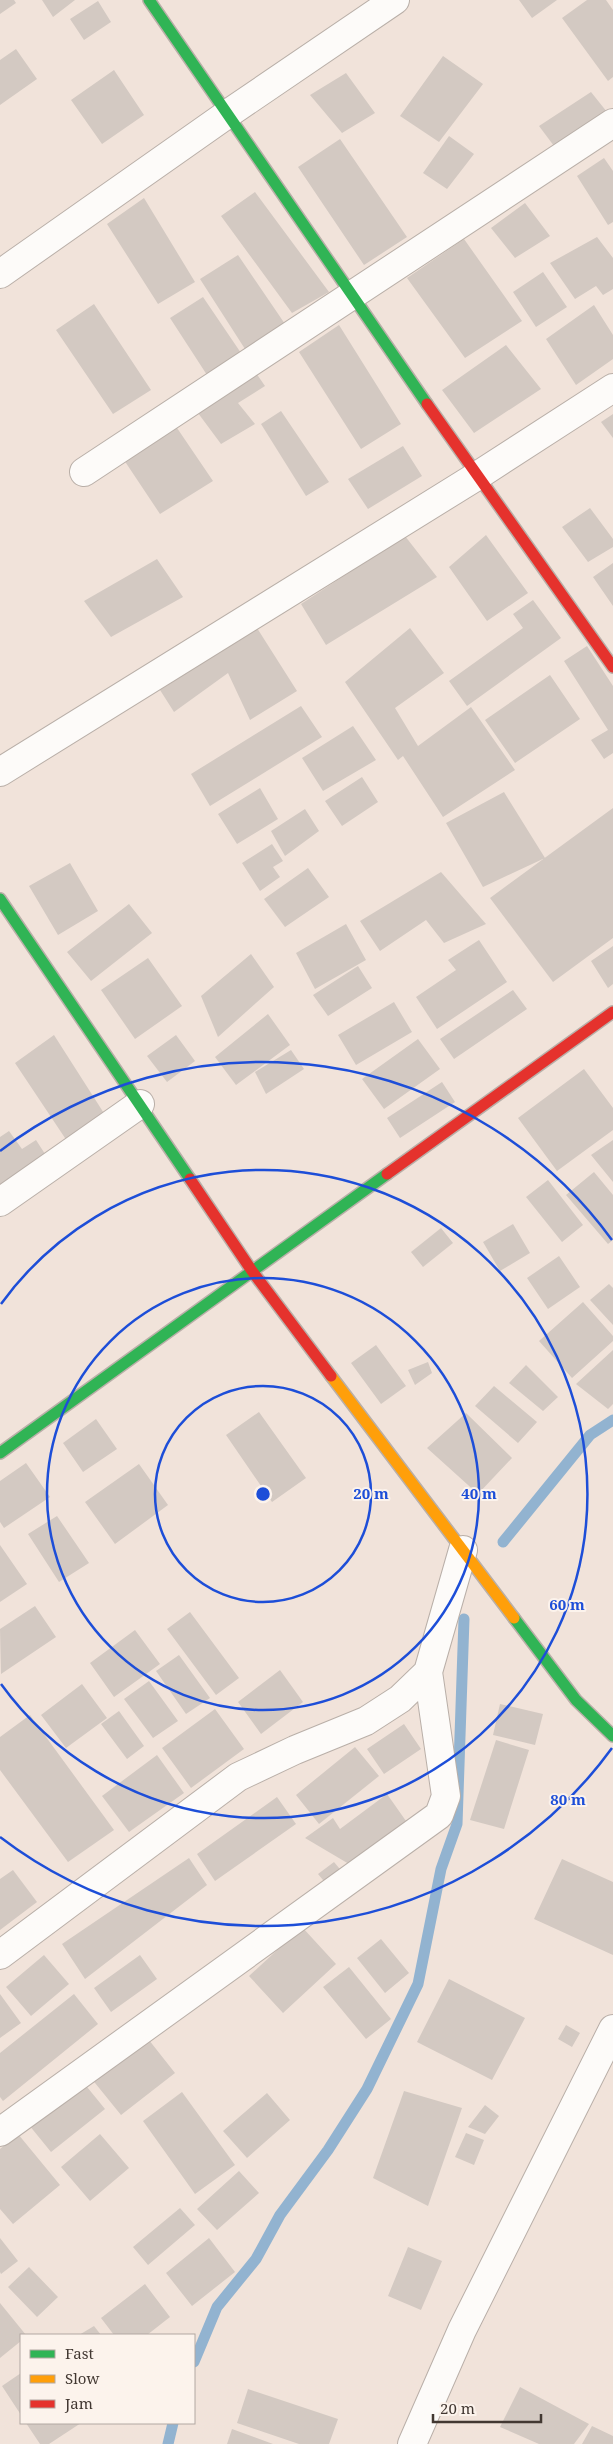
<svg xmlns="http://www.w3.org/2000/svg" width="613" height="2444" viewBox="0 0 613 2444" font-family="'Noto Serif',serif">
<rect width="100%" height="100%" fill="#f1e3da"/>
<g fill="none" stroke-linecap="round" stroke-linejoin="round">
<path stroke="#92b3d0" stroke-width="11" d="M503 1542 590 1435 613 1420
M194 2362 217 2307 256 2259 280 2215 328 2150 367 2089 418 1984 441 1869 457 1824 464 1619
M168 2444 173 2423"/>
</g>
<path fill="#d3c9c2" d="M0 0H14L16 3 0 14Z
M42 0H75L53 17Z
M519 0H557L532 18Z
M587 0H606L613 10V77L608 81 562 18Z
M98 1 111 22 84 40 70 19Z
M16 49 37 79 0 105V60Z
M443 56 483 84 439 142 400 116Z
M114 70 144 115 102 144 71 100Z
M346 73 375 113 342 133 310 95Z
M591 92 607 112 554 146 539 126Z
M449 136 474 154 447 189 423 173Z
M340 139 407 237 364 265 298 167Z
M604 158 613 171V222L608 225 577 176Z
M255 192 329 292 292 313 221 216Z
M144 198 195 282 158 304 107 224Z
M525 203 550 236 515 258 491 228Z
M597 237 613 258V289L603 295 596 286 575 299 550 263Z
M464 239 522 321 465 358 407 278Z
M238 255 285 324 245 349 200 279Z
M543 272 567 307 536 327 513 292Z
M203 297 241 353 207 375 170 318Z
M94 304 151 390 113 414 56 330Z
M594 305 613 335V359L576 385 546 339Z
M339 325 401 424 361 449 299 352Z
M506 345 541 389 474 433 442 390Z
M256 373 265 386 238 403 255 424 221 444 198 413Z
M281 411 329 482 306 496 261 424Z
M613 414V438L601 422Z
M175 425 213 481 160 514 124 460Z
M403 446 422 476 368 509 348 479Z
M590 508 613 539V547L588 562 562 527Z
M486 535 528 593 487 621 449 567Z
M405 536 437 577 326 645 301 604Z
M157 559 183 597 111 637 84 601Z
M613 563V606L593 577Z
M533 600 561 638 467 706 449 681 523 628 513 614Z
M257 628 297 691 250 720 228 673 174 712 160 690Z
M410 628 444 673 395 708 418 746 471 707 515 770 443 817 403 756 398 760 345 682Z
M587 646 613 686V753L604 759 591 740 608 730 564 661Z
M550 675 580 719 515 763 485 720Z
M301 706 322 737 210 806 191 774Z
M353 726 376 760 323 791 302 758Z
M362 777 378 802 342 826 325 801Z
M260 788 278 819 237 844 218 814Z
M504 792 545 858 483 887 446 823Z
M613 808V938L553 982 490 898Z
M305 809 319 831 285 856 271 831Z
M272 844 283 861 273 867 280 877 260 891 242 863Z
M70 863 98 911 58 935 29 886Z
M308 868 329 897 285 927 264 899Z
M441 872 486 924 444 943 426 920 380 951 360 921Z
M129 904 152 933 91 981 67 952Z
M346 924 366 960 315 989 296 953Z
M479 940 507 982 437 1029 416 997 456 970 448 960Z
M613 946V984L608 988 591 961Z
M251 954 274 987 218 1037 201 996Z
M148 958 182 1006 135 1039 101 990Z
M358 966 372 988 328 1016 313 995Z
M513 990 527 1009 454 1059 440 1039Z
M394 1002 412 1032 356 1065 338 1035Z
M268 1014 290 1045 236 1085 215 1057Z
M54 1035 107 1118 69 1144 15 1063Z
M176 1035 195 1061 167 1082 147 1056Z
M418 1039 440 1069 384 1109 362 1079Z
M291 1050 304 1069 266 1094 255 1072Z
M584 1069 613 1108V1130L557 1171 518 1118Z
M442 1082 455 1102 400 1138 387 1118Z
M9 1131 22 1149 36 1140 47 1157 0 1188V1137Z
M613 1140V1182L591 1155Z
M594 1172 613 1195V1240L608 1244 566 1195Z
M548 1180 583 1225 562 1242 526 1197Z
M513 1224 530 1253 500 1271 483 1242Z
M441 1228 453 1243 423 1267 411 1252Z
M559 1256 580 1287 548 1309 527 1278Z
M609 1284 613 1288V1325L590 1300Z
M583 1302 613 1336V1341L572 1378 539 1341Z
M376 1345 406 1386 381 1404 351 1363Z
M613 1350V1404L608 1409 576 1384Z
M428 1362 432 1373 415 1385 408 1370Z
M526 1365 558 1397 543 1411 509 1383Z
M494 1386 537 1422 518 1443 475 1406Z
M259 1412 306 1478 272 1502 226 1435Z
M466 1413 512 1458 478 1494 427 1448Z
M96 1419 117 1449 83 1472 63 1443Z
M26 1463 50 1497 4 1528 0 1522V1481Z
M139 1464 168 1505 115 1544 85 1502Z
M57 1516 89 1563 59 1582 28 1534Z
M0 1545 27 1584 0 1602Z
M35 1606 56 1637 1 1674 0 1629Z
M190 1612 239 1678 216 1695 167 1629Z
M135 1630 160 1664 114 1697 90 1663Z
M179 1655 210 1698 186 1714 156 1671Z
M280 1670 303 1702 261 1734 238 1702Z
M149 1681 178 1721 153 1738 124 1699Z
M82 1684 107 1718 66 1748 41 1715Z
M500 1704 543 1714 535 1745 493 1735Z
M215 1709 244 1749 191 1788 162 1748Z
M119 1711 144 1746 127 1759 101 1724Z
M30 1715 114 1830 68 1862 0 1770V1737Z
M404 1724 421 1749 384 1774 367 1749Z
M496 1740 529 1750 504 1829 470 1820Z
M355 1747 379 1776 319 1824 296 1795Z
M157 1755 184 1793 129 1832 102 1796Z
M387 1794 406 1821 349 1864 305 1838 333 1818 340 1829Z
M277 1797 296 1824 215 1881 197 1854Z
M189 1858 207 1885 85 1979 62 1944Z
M562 1859 613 1882V1955L534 1919Z
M334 1862 344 1874 328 1886 318 1874Z
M13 1870 37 1902 0 1930V1879Z
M302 1927 336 1964 283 2013 249 1976Z
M381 1939 409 1973 385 1993 357 1958Z
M44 1955 69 1984 31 2016 6 1987Z
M140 1955 157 1979 111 2012 94 1988Z
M349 1967 391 2019 366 2039 323 1987Z
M449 1979 525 2018 492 2080 417 2042Z
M0 1994 21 2023 0 2038Z
M74 1994 98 2024 3 2101 0 2097V2053Z
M566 2025 580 2033 572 2047 558 2039Z
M145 2035 175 2073 121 2115 91 2078Z
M83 2082 105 2109 51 2152 29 2125Z
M404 2091 462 2108 428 2206 373 2178Z
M182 2092 235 2165 195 2194 143 2121Z
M267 2093 290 2120 247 2158 223 2131Z
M485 2105 499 2116 485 2134 468 2127Z
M466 2133 484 2140 474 2165 455 2157Z
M18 2134 60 2185 13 2224 0 2209V2149Z
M100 2134 129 2168 90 2201 61 2167Z
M239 2171 259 2193 217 2230 197 2209Z
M180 2208 195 2225 148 2265 133 2247Z
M0 2238 18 2261 1 2274 0 2272Z
M209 2238 235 2272 192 2306 166 2273Z
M408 2247 442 2261 421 2310 388 2296Z
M29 2267 58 2297 37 2317 8 2287Z
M145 2284 170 2317 147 2335H114L101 2318Z
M0 2303 26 2335H21V2341L0 2358Z
M94 2326 101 2335H79Z
M21 2373V2415L2 2386Z
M520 2387 589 2424 574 2444H539L500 2427Z
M248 2389 338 2419 329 2444H299L237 2423Z
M26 2423H81L49 2444H40Z
M592 2426 613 2436V2444H582Z
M232 2429 273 2444H227Z"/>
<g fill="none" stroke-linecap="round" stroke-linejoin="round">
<defs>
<path id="street" d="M0 274 226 115 395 0
M84 472 613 123
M0 772 477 476 613 388
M0 1202 140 1104
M0 1955 238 1777 295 1750 366 1721 400 1699 428 1672 463 1550
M0 2132 439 1815 446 1796 428 1672
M412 2444 462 2330 613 2029"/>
<path id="fast" d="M149 0 427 404
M0 899 190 1179
M0 1453 387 1174
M514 1618 576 1700 613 1736"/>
<path id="slow" d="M331 1376 514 1618"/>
<path id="jam" d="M427 404 613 667
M387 1174 613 1012
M190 1179 252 1271 331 1376"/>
</defs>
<use href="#street" stroke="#b9afa8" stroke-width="30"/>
<use href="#fast" stroke="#b9afa8" stroke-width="14"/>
<use href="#slow" stroke="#b9afa8" stroke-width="14"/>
<use href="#jam" stroke="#b9afa8" stroke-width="14"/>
<use href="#street" stroke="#fdfbf9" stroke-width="28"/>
<use href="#fast" stroke="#30b455" stroke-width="11"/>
<use href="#slow" stroke="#ff9f0a" stroke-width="11"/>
<use href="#jam" stroke="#e5322d" stroke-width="11"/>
</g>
<g fill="none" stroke="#1d4ed8" stroke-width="2.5">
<circle cx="263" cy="1494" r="108"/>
<circle cx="263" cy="1494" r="216"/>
<path d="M1 1304A324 324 0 1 1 1 1684"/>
<path d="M612 1748A432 432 0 0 1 0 1837M0 1151A432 432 0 0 1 612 1240"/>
</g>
<circle cx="263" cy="1494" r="8" fill="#1d4ed8" stroke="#fcf3ec" stroke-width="2.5"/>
<g font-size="15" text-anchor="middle" font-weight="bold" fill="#1d4ed8" stroke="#fcf3ec" stroke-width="4" stroke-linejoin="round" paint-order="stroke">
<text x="371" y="1499">20 m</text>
<text x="479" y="1499">40 m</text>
<text x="567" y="1610">60 m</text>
<text x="568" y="1805">80 m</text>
</g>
<rect x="20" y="2334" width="175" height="90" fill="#fcf3ec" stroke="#b2a8a2"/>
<rect x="30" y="2350" width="25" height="8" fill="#30b455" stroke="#b2a8a2"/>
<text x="65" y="2359" font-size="15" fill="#423832">Fast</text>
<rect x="30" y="2375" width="25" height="8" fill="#ff9f0a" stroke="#b2a8a2"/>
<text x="65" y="2384" font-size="15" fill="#423832">Slow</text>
<rect x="30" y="2400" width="25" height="8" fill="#e5322d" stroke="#b2a8a2"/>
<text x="65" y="2409" font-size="15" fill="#423832">Jam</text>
<path d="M433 2414v8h108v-8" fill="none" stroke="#423832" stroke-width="2.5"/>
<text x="440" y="2414" font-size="15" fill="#423832" stroke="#fcf3ec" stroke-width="4" paint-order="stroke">20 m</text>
</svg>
